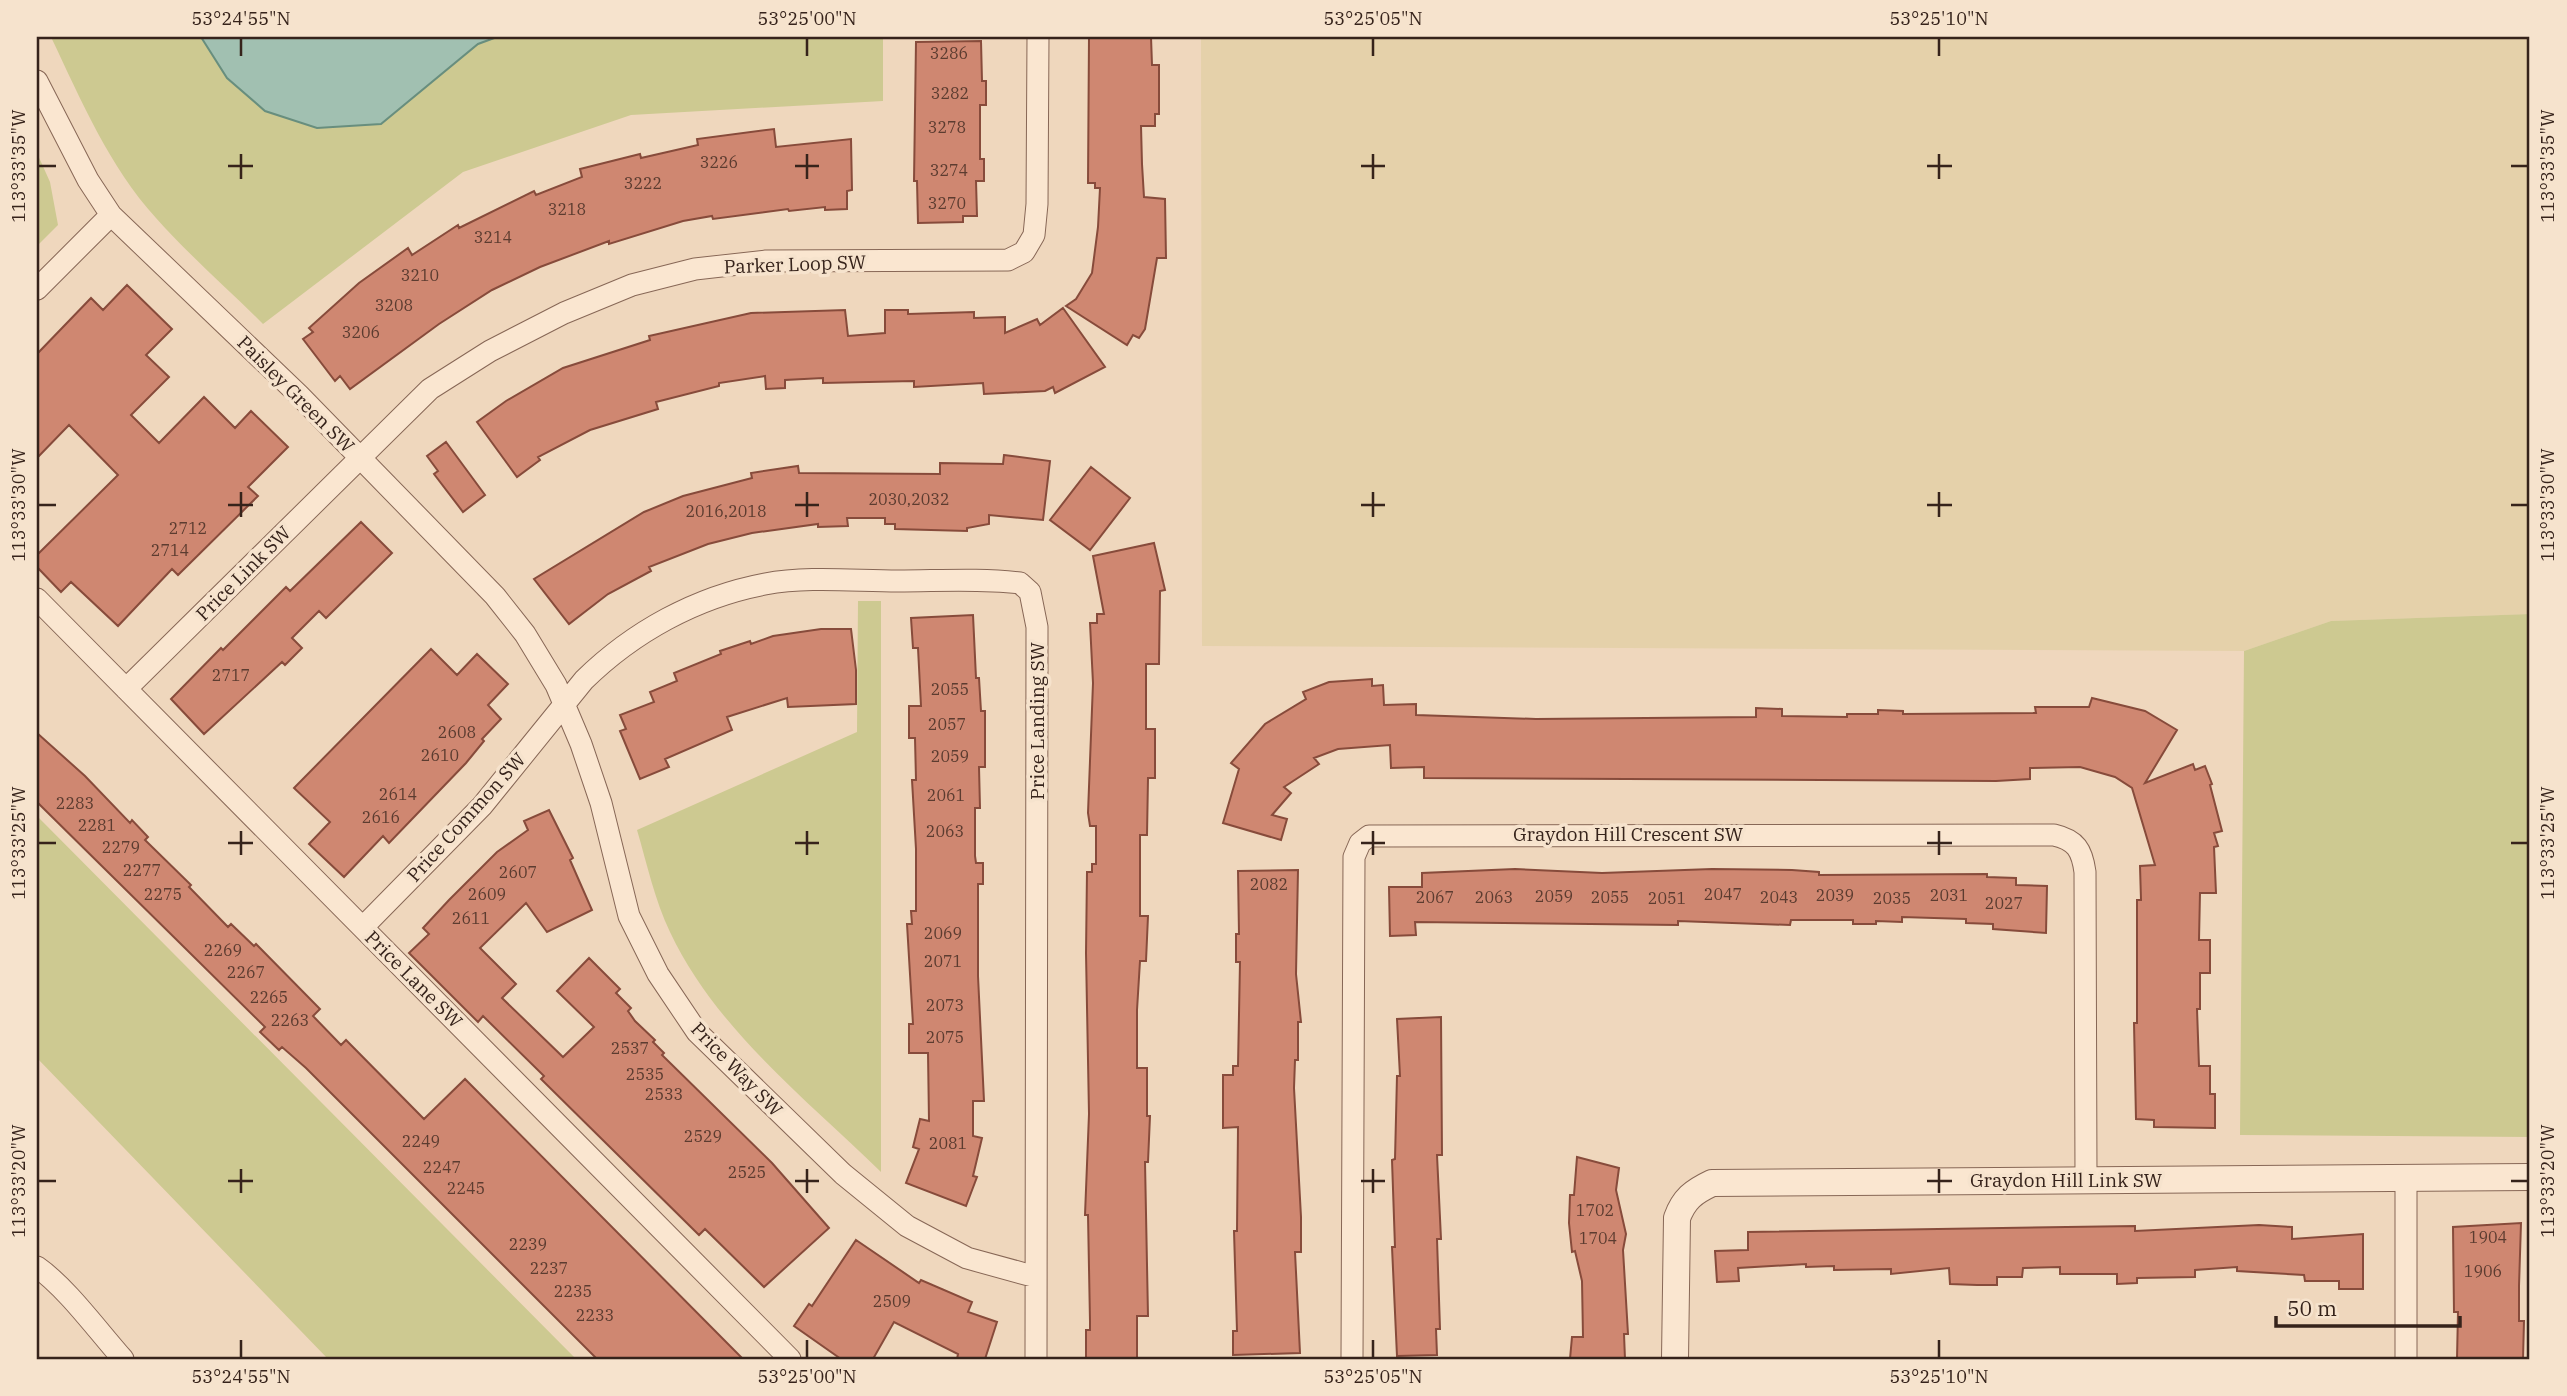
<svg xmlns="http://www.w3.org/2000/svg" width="2567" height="1396" viewBox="0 0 2567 1396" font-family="'IBM Plex Serif',serif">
<rect width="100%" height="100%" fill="#efd7bd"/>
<path fill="#e5d1aa" d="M1201 37H2530V614L2331 621 2244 651 1202 646Z"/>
<path fill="#cdc991" d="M51 37H883V101L631 115 463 172 263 324C228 289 189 255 156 218 109 166 81 100 51 37Z
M37 153 50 182 58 225 37 246Z
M858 601H881V1172C806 1099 715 1028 670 932 655 901 647 864 637 830L857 732Z
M2530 614V1137L2240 1135 2244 651 2331 621Z
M37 816 576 1359H328L37 1058Z"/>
<path fill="#a1c0b1" stroke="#688e7e" stroke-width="2" d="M201 37H497L478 44 381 124 317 128 265 111 227 78Z"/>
<path fill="#cf8771" stroke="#874b3b" stroke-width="2" d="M1089 37H1151L1152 65H1159V114H1155V126H1141L1142 164 1144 197 1165 199 1166 258H1157L1145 329 1139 338 1133 335 1127 345 1066 306 1076 299 1092 273 1098 227 1100 188H1095V183H1088Z
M981 41 982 81H986V105H980V159H984V181H976L977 216H963V222L918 223 917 181H914L916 42Z
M774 129 776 147 851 139 852 190 847 191V209L825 210V207L789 211 788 209 713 219 712 216 683 221 609 244V241L540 267 492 290 439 324 350 389 340 376 335 381 303 339 313 332 309 328 359 283 408 248 412 255 458 225 459 228 534 191 536 195 582 177 580 169 640 154 641 158 698 145 697 139Z
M127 285 172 329 146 355 169 377 131 415 159 443 204 397 235 428 251 411 288 447 248 487 258 496 178 575 172 569 118 626 71 582 61 592 37 567V555L118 475 69 425 37 458V354L91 298 103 310Z
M1063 308 1105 367 1055 393 1053 387 1045 391 984 394 983 383 914 387V381L823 383V378L785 380V388L766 389 765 376 719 383V386L656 402 658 409 590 430 538 457 540 460 517 477 477 422 506 401 563 368 650 340 649 336 751 313 845 310 848 336 885 333V310H908V314L974 312V318L1005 317V333L1037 319 1040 325Z
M446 442 485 495 463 512 434 474 438 471 427 456Z
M1004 455 1050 461 1043 520 989 515V524L967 528V531L895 529V524H885V518H847L848 526 818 527V524L752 533 708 544 649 567 651 571 608 594 569 624 534 579 644 512 683 496 752 478 751 473 798 466 799 473 940 474V463L1003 464Z
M1091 467 1130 498 1090 550 1050 520Z
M361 522 392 553 326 618 319 611 292 638 302 648 285 665 282 662 204 734 171 699 221 648 223 650 286 587 290 591Z
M1154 543 1165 590 1160 591 1159 664H1146V729H1155V778H1148L1147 835H1140V916H1148L1146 961H1140L1137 1010V1068H1147V1116H1150L1148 1162H1145L1148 1316H1137V1359H1090L1086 1358V1330H1090V1321L1088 1215H1085L1089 1114 1086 953 1087 872H1092V864H1096V826H1090L1088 813 1093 683 1090 623H1097V614H1104L1093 556Z
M973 615 976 678H979L981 711H985V767H979L980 808H975V856L976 863H983V884H978V976L984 1101H973V1136L982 1138 973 1176 977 1177 966 1206 906 1183 919 1149 913 1147 920 1119 929 1121 928 1053H909V1024H913L907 924H912L911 911H916V849L912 780H916L915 738H909V706H921L918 648H913L911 618Z
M821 629H851L856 670V704L788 707 787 698 727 717 732 730 665 759 669 767 640 779 620 731 626 729 620 715 654 702 650 692 677 681 674 673 721 654 720 651 750 641 751 644 773 636Z
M431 649 457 675 477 654 508 684 488 705 501 719 482 739 484 741 466 763 389 843 383 836 344 877 309 844 330 822 294 788Z
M1372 679V686L1383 685 1384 705 1416 704V715L1536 719 1756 717V708L1782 709V716L1847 717V714H1878V710L1903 711V714L2036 713 2035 707H2089L2092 698 2145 711 2177 730 2145 783 2193 764 2195 770 2205 766 2212 784 2210 785 2222 831 2214 833 2218 846 2214 847 2216 893H2200L2199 940H2210V973H2200V1009H2197L2199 1066H2210V1094H2215V1128L2154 1127V1120L2136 1119 2134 1023H2137V900H2141L2140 866 2155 865 2132 788 2115 777 2080 767 2030 768V779L1996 781 1424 778V767L1391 768 1390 745 1338 749 1314 758 1319 764 1284 787 1291 793 1272 815 1287 819 1281 840 1223 823 1239 769 1231 763 1265 724 1306 699 1303 692 1329 682Z
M37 733 85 776 130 823 132 820 148 837 145 840 191 885 189 887 228 927 231 924 254 946 256 944 320 1009 313 1016 341 1045 346 1040 424 1119 465 1079 743 1359H597L306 1068 282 1047 279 1050 260 1032 265 1027 37 802Z
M549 810 573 858 570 860 592 910 547 932 526 903 480 948 516 984 502 998 563 1057 594 1027 557 991 589 958 620 989 616 993 631 1008 628 1011 635 1021 655 1040 653 1042 664 1053 662 1055 772 1163 829 1228 764 1287 705 1229 699 1235 541 1079 544 1076 483 1016 478 1022 409 953 429 934 423 928 449 900 497 852 528 830 524 821Z
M1515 869 1602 873 1712 869 1792 870 1819 872V875L1987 874V877L2016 878V885L2047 886 2046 933 1993 929V924L1966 923V919L1902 917V922L1876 921V924H1853V920H1791L1790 925 1678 921V925L1415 922 1416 935 1390 936 1389 887H1422V873Z
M1298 870 1296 974 1301 1022H1298V1060H1295L1294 1088 1301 1217V1252H1295L1300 1353 1233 1355V1331H1237L1234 1231H1237L1238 1127 1223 1128V1075H1233V1066H1238L1240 962H1236V934H1239L1238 871Z
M1441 1017 1442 1155H1437L1441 1239H1437L1440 1329H1436L1437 1355 1397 1356 1392 1247H1395L1392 1160 1395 1159 1397 1076H1400L1397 1019Z
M1577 1157 1619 1168 1616 1190 1626 1234 1623 1250 1628 1334H1624L1625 1359H1570L1572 1337H1583L1582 1281 1575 1251 1572 1252 1569 1223 1570 1195H1574Z
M2521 1223 2519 1286V1321H2524L2523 1359H2457L2458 1312H2454L2453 1227Z
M2259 1225 2292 1227V1239L2363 1234V1289H2339V1281H2305L2304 1275 2237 1271V1267L2195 1270V1277L2137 1278V1283L2117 1284V1274H2060V1267L2023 1268 2022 1277H1997V1285H1977L1950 1284 1949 1268 1891 1274V1269L1834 1270V1266L1806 1267V1264L1738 1268 1739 1281 1717 1282 1715 1251 1748 1250V1232L2135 1226V1231Z
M856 1240 919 1283 921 1280 972 1302 968 1312 997 1322 985 1359H957L958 1354 894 1322 873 1359H841L794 1326 809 1304 812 1306Z"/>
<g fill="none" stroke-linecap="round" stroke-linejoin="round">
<defs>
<path id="minor" d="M37 81 88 180 111 215 299 395 495 596 525 634 556 685 581 744 601 803 629 916 658 974 697 1032 843 1174 907 1226 967 1258 1036 1277
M37 289 111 215
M37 599 790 1359
M126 689 430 389 490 351 564 313 632 285 695 269 766 261 1008 260 1024 252 1034 235 1037 204 1038 37
M363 927 482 806 584 680C633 632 696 597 765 584 808 576 854 581 898 581 938 581 980 578 1020 583L1030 592 1037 627 1036 1359
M2406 1179V1359
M37 1267C66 1287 98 1331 123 1359
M1352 1359 1354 857 1360 843 1369 836 2054 835C2076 840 2082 850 2085 872L2086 1179"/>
<path id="tertiary" d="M1675 1359 1677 1218C1684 1199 1693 1192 1712 1183L2530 1177"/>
</defs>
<use href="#minor" stroke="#876756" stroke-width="23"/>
<use href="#tertiary" stroke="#876756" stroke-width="28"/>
<use href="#minor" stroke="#fae6d0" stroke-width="21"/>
<use href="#tertiary" stroke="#fae6d0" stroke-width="26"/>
</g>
<path fill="none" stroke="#36231b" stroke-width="2.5" d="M241 38V56M807 38V56M1373 38V56M1939 38V56M241 154V179M807 154V179M1373 154V179M1939 154V179M38 166H56M228 166H253M795 166H819M1361 166H1385M1927 166H1952M2511 166H2528M241 492V517M807 492V517M1373 492V517M1939 492V517M38 505H56M228 505H253M795 505H819M1361 505H1385M1927 505H1952M2511 505H2528M241 831V855M807 831V855M1373 831V855M1939 831V855M38 843H56M228 843H253M795 843H819M1361 843H1385M1927 843H1952M2511 843H2528M241 1169V1193M807 1169V1193M1373 1169V1193M1939 1169V1193M38 1181H56M228 1181H253M795 1181H819M1361 1181H1385M1927 1181H1952M2511 1181H2528M241 1340V1358M807 1340V1358M1373 1340V1358M1939 1340V1358"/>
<g text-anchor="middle" stroke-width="7" stroke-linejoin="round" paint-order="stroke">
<g font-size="16" fill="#5c3c30">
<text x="949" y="59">3286</text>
<text x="950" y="99">3282</text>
<text x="947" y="133">3278</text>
<text x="719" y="168">3226</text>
<text x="949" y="176">3274</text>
<text x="643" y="189">3222</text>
<text x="947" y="209">3270</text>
<text x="567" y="215">3218</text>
<text x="493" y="243">3214</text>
<text x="420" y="281">3210</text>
<text x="394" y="311">3208</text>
<text x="361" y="338">3206</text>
<text x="909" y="505">2030,2032</text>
<text x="726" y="517">2016,2018</text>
<text x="188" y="534">2712</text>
<text x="170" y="556">2714</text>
<text x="231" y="681">2717</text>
<text x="950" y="695">2055</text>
<text x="947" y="730">2057</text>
<text x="457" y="738">2608</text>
<text x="440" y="761">2610</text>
<text x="950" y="762">2059</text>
<text x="398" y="800">2614</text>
<text x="946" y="801">2061</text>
<text x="75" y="809">2283</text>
<text x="381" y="823">2616</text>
<text x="97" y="831">2281</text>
<text x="945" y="837">2063</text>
<text x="121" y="853">2279</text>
<text x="142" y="876">2277</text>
<text x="518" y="878">2607</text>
<text x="1269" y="890">2082</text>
<text x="163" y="900">2275</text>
<text x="487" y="900">2609</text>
<text x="1723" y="900">2047</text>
<text x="1835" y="901">2039</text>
<text x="1949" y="901">2031</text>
<text x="1554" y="902">2059</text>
<text x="1435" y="903">2067</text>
<text x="1494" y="903">2063</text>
<text x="1610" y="903">2055</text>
<text x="1779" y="903">2043</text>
<text x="1667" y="904">2051</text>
<text x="1892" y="904">2035</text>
<text x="2004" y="909">2027</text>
<text x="471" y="924">2611</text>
<text x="943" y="939">2069</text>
<text x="223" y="956">2269</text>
<text x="943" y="967">2071</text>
<text x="246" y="978">2267</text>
<text x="269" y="1003">2265</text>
<text x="945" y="1011">2073</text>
<text x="290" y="1026">2263</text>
<text x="945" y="1043">2075</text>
<text x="630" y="1054">2537</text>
<text x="645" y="1080">2535</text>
<text x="664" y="1100">2533</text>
<text x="703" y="1142">2529</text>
<text x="421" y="1147">2249</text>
<text x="948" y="1149">2081</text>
<text x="442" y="1173">2247</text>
<text x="747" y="1178">2525</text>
<text x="466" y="1194">2245</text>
<text x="1595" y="1216">1702</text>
<text x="2488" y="1243">1904</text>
<text x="1598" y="1244">1704</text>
<text x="528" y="1250">2239</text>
<text x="549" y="1274">2237</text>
<text x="2483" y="1277">1906</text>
<text x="573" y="1297">2235</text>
<text x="892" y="1307">2509</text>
<text x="595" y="1321">2233</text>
</g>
<g font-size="19" fill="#36231b" stroke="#f6e3cd">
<text transform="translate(795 264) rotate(-2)" y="7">Parker Loop SW</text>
<text transform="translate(296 394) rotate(45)" y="7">Paisley Green SW</text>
<text transform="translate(243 573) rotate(-45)" y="7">Price Link SW</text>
<text transform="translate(1037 721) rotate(-90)" y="7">Price Landing SW</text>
<text transform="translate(466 817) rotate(-48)" y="7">Price Common SW</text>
<text x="1628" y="841">Graydon Hill Crescent SW</text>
<text transform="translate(414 979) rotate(45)" y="7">Price Lane SW</text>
<text transform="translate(737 1069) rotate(46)" y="7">Price Way SW</text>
<text x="2066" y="1187">Graydon Hill Link SW</text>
</g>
</g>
<rect width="2567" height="1396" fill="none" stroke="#f6e3cd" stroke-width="77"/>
<path d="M2276 1316v10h184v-10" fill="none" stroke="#36231b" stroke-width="3.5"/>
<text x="2287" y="1316" font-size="21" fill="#36231b" stroke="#f6e3cd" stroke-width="5" paint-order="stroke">50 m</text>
<rect x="38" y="38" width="2490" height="1320" fill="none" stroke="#36231b" stroke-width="2.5"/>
<g font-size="18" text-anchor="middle" fill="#36231b">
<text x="241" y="25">53°24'55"N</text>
<text x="807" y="25">53°25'00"N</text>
<text x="1373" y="25">53°25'05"N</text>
<text x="1939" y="25">53°25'10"N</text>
<text transform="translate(2548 166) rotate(-90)" y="6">113°33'35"W</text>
<text transform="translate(19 166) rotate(-90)" y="6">113°33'35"W</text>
<text transform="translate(2548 505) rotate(-90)" y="6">113°33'30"W</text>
<text transform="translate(19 505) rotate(-90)" y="6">113°33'30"W</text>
<text transform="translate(2548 843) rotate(-90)" y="6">113°33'25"W</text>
<text transform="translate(19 843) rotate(-90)" y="6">113°33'25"W</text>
<text transform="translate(2548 1181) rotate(-90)" y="6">113°33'20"W</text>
<text transform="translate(19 1181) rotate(-90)" y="6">113°33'20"W</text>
<text x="241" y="1383">53°24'55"N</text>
<text x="807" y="1383">53°25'00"N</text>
<text x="1373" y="1383">53°25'05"N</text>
<text x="1939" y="1383">53°25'10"N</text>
</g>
</svg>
